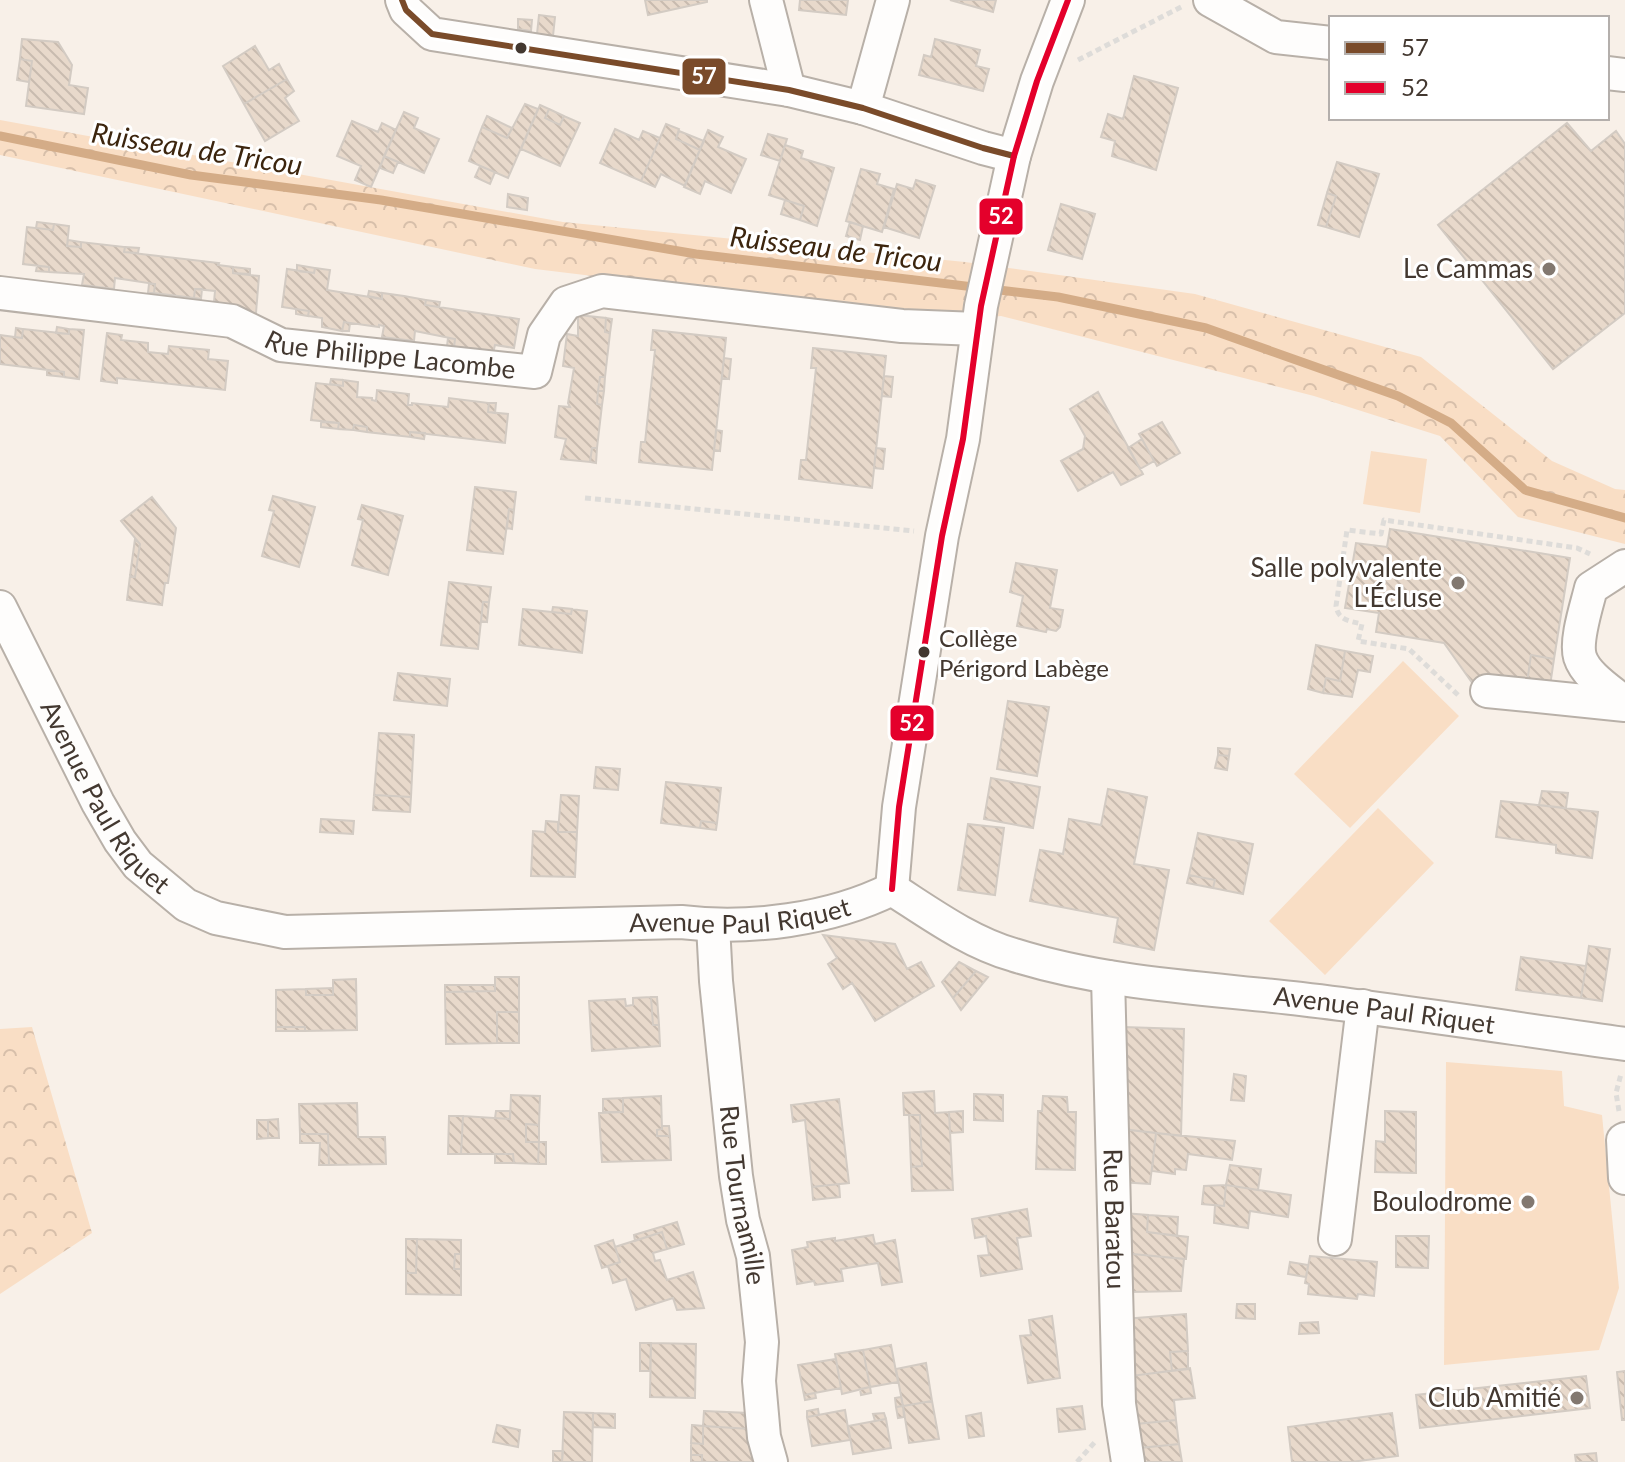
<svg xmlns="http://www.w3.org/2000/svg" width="1625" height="1462" viewBox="0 0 1625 1462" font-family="Lato,sans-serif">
<defs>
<pattern id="forest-crowns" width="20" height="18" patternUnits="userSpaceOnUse" patternTransform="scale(2)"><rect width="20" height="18" fill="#f9dec5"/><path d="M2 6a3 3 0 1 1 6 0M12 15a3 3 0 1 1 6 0" fill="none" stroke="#d7bfaa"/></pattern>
<pattern id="building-back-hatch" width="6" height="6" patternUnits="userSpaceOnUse" patternTransform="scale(2)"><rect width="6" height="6" fill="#e8d9cb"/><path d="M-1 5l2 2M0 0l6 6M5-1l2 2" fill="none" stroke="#c8bbaf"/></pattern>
</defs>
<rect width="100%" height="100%" fill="#f8f0e8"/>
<path fill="url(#forest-crowns)" d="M0 120 563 222 965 262 1195 294 1421 357 1552 461 1615 489 1625 490V544L1518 517 1440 436 1314 396 1001 316 955 320 535 269 0 155Z
M32 1027 92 1233 0 1294V1029Z"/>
<path fill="#f9dec5" d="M1371 451 1427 459 1420 513 1363 504Z
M1403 661 1459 716 1350 828 1294 774Z
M1378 808 1434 863 1325 975 1269 921Z
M1446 1062 1562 1071 1564 1106 1602 1115 1619 1288 1599 1350 1444 1365Z"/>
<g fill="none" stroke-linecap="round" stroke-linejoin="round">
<path stroke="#d4ac87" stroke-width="9" d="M0 136 191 175 381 200 696 254 1058 297 1206 328 1398 396 1451 423 1525 490 1625 518"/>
</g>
<path fill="url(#building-back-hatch)" stroke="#d3cbc3" stroke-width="2" d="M645 0H707V2L648 15Z
M800 0H848L846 15 799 10Z
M950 0H996L993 12Z
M539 15 555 17 553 36 537 34Z
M518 19 532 20 531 31 518 29Z
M22 39 58 42 72 65 69 85 88 88 84 114 26 106 32 61 20 59Z
M935 39 980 50 976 66 989 69 983 91 919 75 924 55 931 57Z
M255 46 269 70 279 64 287 79 244 104 223 66Z
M20 59 32 61 29 82 17 80Z
M1134 76 1178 88 1156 170 1112 156 1115 141 1101 137 1108 114 1123 119Z
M287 79 294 91 285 98 299 121 265 141 244 104Z
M525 104 538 109 508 178 469 161 482 127 507 138Z
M540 105 549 109 545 118 560 125 564 116 580 123 560 166 521 149Z
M549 109 564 116 560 125 545 118Z
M404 112 418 118 414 128 439 139 424 173 384 156Z
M487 116 512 128 507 138 482 127Z
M352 121 378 132 382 123 396 130 371 187 355 180 361 166 337 156Z
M1567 123 1591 151 1616 131 1625 144V313L1553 369 1438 225Z
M666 124 679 129 676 139 700 150 685 186 661 174 655 187 641 181Z
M615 129 639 140 643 131 660 138 641 181 600 163Z
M708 130 723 137 718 147 746 159 731 193 705 181 700 194 684 187Z
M679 131 704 141 700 150 676 139Z
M768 134 787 139 780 161 761 155Z
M785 145 803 151 801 158 834 168 817 226 800 220 804 206 769 195Z
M384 156 398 162 393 173 380 168Z
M1337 162 1379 174 1359 237 1326 227 1336 196 1327 193Z
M480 166 495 172 490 184 475 177Z
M861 169 880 174 877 184 894 189 882 232 846 221Z
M916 180 935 186 919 238 884 227 897 184 913 189Z
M1327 193 1336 196 1326 227 1318 225Z
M508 194 528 198 527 210 507 207Z
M785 200 804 206 800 220 781 214Z
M1061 204 1095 214 1082 259 1048 250Z
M37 222 54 224 53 230 36 228Z
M850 222 863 226 860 240 846 236Z
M54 224 69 226 67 246 81 247V242L125 247 124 252 219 263 218 265 233 267V273L259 276 256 313 228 310 213 313 215 291 195 289 194 298 154 293 155 284 115 278 114 289 82 285 84 274 49 272V267L23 264 27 227 53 230Z
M68 240 81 242V247L67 246Z
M125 247 139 248 138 253 124 252Z
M297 265 315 268 314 273 297 271Z
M37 266 49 267V272L36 271Z
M233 267 250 269V274L233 273Z
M315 268 330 270 327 290 382 299V293L404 296 426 300 425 305 519 319 514 348 495 345 493 353 454 347 455 339 415 331 414 341 382 337 384 326 379 325V327L344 322 342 331 322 327V318L308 316 309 311 282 307 287 269 314 273Z
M149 284H155L154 293H148Z
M195 289H202L201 299 194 298Z
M369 291 382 293V299L368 296Z
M426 300 440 302 439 307 425 305Z
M296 309 309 311 308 316 296 314Z
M578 315 606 318 605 332 610 333 605 377H600L598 391 597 404 602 405 597 448H592L590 462 561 459 566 439 555 437 559 406 570 407 568 403 574 368 563 366 567 334 578 336Z
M606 318 612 319 610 333 605 332Z
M344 322 350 323 349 331H342Z
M57 327 69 329V334L56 333Z
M16 328 23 329 22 338 15 337Z
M23 329 69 334V329L84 330 79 379 64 377V372L0 364V335L22 338Z
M653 330 726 338 712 470 639 462 641 442H645L655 350H651Z
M107 333 122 335 121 340 148 343V352L168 354 169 346 209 350 208 359 228 361 225 390 117 378V383L101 381Z
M448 338 455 339 454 347 447 346Z
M813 348 886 356 872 488 799 479 801 460H806L816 368H811Z
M724 358 731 359 729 379 722 378Z
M47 370 64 372V377L47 375Z
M884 376 893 377 891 397 882 396Z
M600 377H605L604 391H598Z
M331 379 343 380V386L330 384Z
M343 380 358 382 357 397 372 398V400L376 401 377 390 409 394 408 405H412V403L448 407 449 398 489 403 488 412 508 414 505 443 410 432V437L367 432V427L354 425 353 430 338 429 339 423 311 420 316 383 343 386Z
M598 391H604L602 405 597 404Z
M1098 392 1143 474 1121 485 1113 472 1078 491 1061 461 1083 449 1085 436 1070 409Z
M489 403H496L495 413 488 412Z
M321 422 339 423 338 429 321 427Z
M1162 422 1180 453 1157 466 1139 434Z
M354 425 367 427V432L353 430Z
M716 430 722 431 720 451 714 450Z
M410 432 425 433 424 439 410 437Z
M1142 439 1154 461 1140 469 1128 448Z
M592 448H597L596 463 590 462Z
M876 448 885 449 883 469 874 468Z
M475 487 516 492 514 510 509 509 503 554 467 550Z
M273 496 315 507 299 567 262 556 274 511 269 510Z
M152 497 176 528 168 583H165L162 605 127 600 130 576 135 577 140 544 121 521Z
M362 505 403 516 388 575 352 565 363 520 358 519Z
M509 509 514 510 512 529 507 528Z
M1390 529 1570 558 1554 659 1531 655 1527 683 1483 676 1473 684 1444 643 1376 632 1379 613 1345 608 1356 543 1387 547Z
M135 539 140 544 135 577 130 576Z
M1016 563 1057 570 1050 608 1063 610 1060 627 1056 631 1047 629 1046 632 1017 626 1023 596 1010 592Z
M449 582 491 587 489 602H483L478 649 441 645Z
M483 602H489L487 622 481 621Z
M553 607 572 609 571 614 552 612Z
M523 609 571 614 572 609 587 611 582 653 519 645Z
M1316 645 1345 651 1340 681 1326 678 1323 693 1308 689Z
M1345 651 1373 656 1370 672 1358 670 1352 697 1323 693 1326 678 1340 681Z
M1531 655 1554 659 1550 686 1527 683Z
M398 673 450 679 447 706 394 700Z
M1008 701 1049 707 1037 776 997 769Z
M379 733 414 735 411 797 374 795Z
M1218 748 1230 749 1229 756 1218 755Z
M1218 755 1229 756 1227 770 1215 768Z
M596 767 620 769 618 790 594 788Z
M991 778 1040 787 1033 828 984 819Z
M666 782 721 788 717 823 701 821 700 828 661 823Z
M1108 789 1147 797 1134 864 1169 870 1154 950 1114 942 1118 918 1030 901 1040 850 1063 854 1069 819 1101 825Z
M1542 791 1568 793 1566 808 1539 805Z
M374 795 411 797 410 812 373 810Z
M561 795 579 796 577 832H558Z
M1501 801 1598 812 1592 858 1556 853V845L1496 837Z
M321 819 354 821 353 834 320 832Z
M546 821 558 822V832H577L575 877 531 876 533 831 545 832Z
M701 821 717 823 716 830 700 828Z
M968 824 1004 828 995 895 958 890Z
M1198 833 1253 844 1243 894 1213 888 1215 880 1189 875Z
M1189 875 1215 880 1213 888 1187 883Z
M823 935 895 944 907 969 921 962 934 986 875 1021 852 983 843 989 828 964 837 958Z
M1589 946 1610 949 1602 1001 1581 998Z
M1521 957 1586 966 1581 998 1516 990Z
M959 962 976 971 953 998 942 982Z
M976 971 988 977 961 1010 953 998Z
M495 977H519V1012H497V1043L446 1044 445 992 495 991Z
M356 979 357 1030 305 1031V1027H276V990L306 989V995H333V980Z
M445 985H495V991L445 992Z
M333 988V995H306V989Z
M651 997 653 1025H659L660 1046 592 1051 589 1001 625 999 626 1006 633 1005V998Z
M651 997H657L659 1025H653Z
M497 1012H519V1043H497Z
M276 1027H305V1031H276Z
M1123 1027 1184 1029 1181 1136 1121 1129Z
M1234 1074 1246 1076 1244 1101 1231 1100Z
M934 1091 935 1113 949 1112 953 1190 912 1191 911 1167 922 1166 920 1115H904L903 1093Z
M974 1094 1003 1095V1121L974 1120Z
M511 1095 540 1096 539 1125 526 1124V1142H539L538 1164 514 1163 513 1154H461L463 1116 510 1119Z
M661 1096 662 1129 657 1130V1136H670L671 1160 602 1162 599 1113 623 1112V1098Z
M1043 1096 1067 1097 1068 1112H1076L1075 1170 1036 1169 1038 1111H1042Z
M623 1098V1112H603V1099Z
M839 1099 849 1183 812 1187 805 1120 793 1122 791 1105Z
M357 1103 358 1137H385L386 1164 329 1165 328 1134H300L299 1104Z
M496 1111H510V1119L495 1118Z
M963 1111V1132L950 1133 949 1112Z
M1385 1111 1416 1112V1173L1375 1172 1376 1141 1385 1142Z
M909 1115H920L922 1166 911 1167Z
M449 1116H463L461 1154H448Z
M278 1119 279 1138H268V1120Z
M257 1120H268V1138L257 1139Z
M526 1124 539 1125V1142H526Z
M662 1126H669L670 1136H657V1130L662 1129Z
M1121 1129 1156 1133 1150 1184 1119 1182Z
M1156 1133 1235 1141 1232 1160 1188 1154 1186 1170 1175 1169V1174L1152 1171Z
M300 1134H328L329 1165H319L320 1143H300Z
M539 1142H546V1164H538Z
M495 1154H513L514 1163H495Z
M1230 1165 1261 1169 1258 1190 1226 1185Z
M839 1184 840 1197 813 1200 812 1187Z
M1226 1185 1291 1195 1288 1217 1250 1211 1248 1228 1214 1223 1215 1205 1224 1206Z
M1226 1185 1224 1206 1202 1204 1204 1186Z
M1027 1209 1031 1236 1017 1238 1022 1269 981 1276 978 1256 989 1255 986 1236 975 1238 972 1219Z
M1123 1213 1148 1215 1147 1232 1188 1237 1186 1259 1122 1253Z
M1148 1215 1178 1217 1177 1236 1147 1232Z
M677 1222 684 1244 667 1249 662 1232 635 1241 634 1235Z
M662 1232 667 1249 653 1253 655 1261 660 1260 667 1280 693 1272 704 1308 677 1310 673 1298 636 1310 626 1279 613 1283 608 1266 620 1262 615 1247Z
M873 1235 875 1244 895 1240 902 1282 882 1285 878 1263 841 1269 843 1281 815 1285 814 1281 797 1284 792 1250 808 1247 807 1242 835 1238V1241Z
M1396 1236H1429L1428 1268 1396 1267Z
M406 1239H417L416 1273H406Z
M417 1239 461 1240V1254H455L454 1269H461V1295L406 1294V1273H416Z
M613 1240 620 1262 602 1268 595 1246Z
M1122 1253 1184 1259 1181 1291 1131 1292Z
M455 1254H461V1269H454Z
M1310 1256 1377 1262 1374 1296 1358 1294 1357 1299 1308 1294 1309 1284 1305 1283Z
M1290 1262 1308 1265 1306 1277 1288 1274Z
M1237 1304H1255V1319L1236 1318Z
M1186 1314 1188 1351 1170 1352 1172 1371 1131 1376 1124 1319Z
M1052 1316 1060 1378 1028 1383 1020 1336 1031 1335 1029 1320Z
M1318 1322 1319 1333 1299 1334 1300 1323Z
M640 1343H651L650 1371H640Z
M651 1343 696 1344 695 1398 650 1397Z
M891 1345 898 1382 870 1387 863 1350Z
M863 1350 870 1387 842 1394 835 1354Z
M1188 1351V1369L1172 1371 1170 1352Z
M836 1359 841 1388 804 1395 798 1365Z
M926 1363 932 1401 903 1406 896 1369Z
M1190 1368 1195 1398 1174 1400 1176 1420 1136 1424 1131 1376Z
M1625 1371V1420H1622L1617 1372Z
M1586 1376 1590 1408 1420 1428 1416 1395Z
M870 1387 871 1393 861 1395 860 1389Z
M815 1393 816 1398 805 1400 804 1395Z
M901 1397 903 1406 896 1407 895 1398Z
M932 1401 939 1439 909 1443 903 1406Z
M903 1406 904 1417 898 1418 896 1407Z
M1082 1406 1085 1429 1059 1432 1057 1409Z
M818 1409 819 1415 807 1417V1411Z
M845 1410 850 1440 812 1446 807 1417Z
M704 1411 749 1413 750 1429 703 1426Z
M564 1412 593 1413 592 1462H562Z
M593 1413 615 1414V1428L593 1427Z
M884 1413 886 1419 875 1421 873 1414Z
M981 1413 984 1436 969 1438 966 1416Z
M1392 1413 1398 1456 1351 1462H1292L1288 1427Z
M886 1419 891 1448 853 1454 848 1426Z
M1176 1420 1179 1444 1140 1448 1136 1424Z
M497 1425 520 1430 518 1447 493 1442Z
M692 1425 703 1426V1444L691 1443Z
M703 1426 750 1429 754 1462H702V1455H691V1443L703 1444Z
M1179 1444 1182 1462H1142L1140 1448Z
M553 1451H563L562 1462H553Z
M1596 1453 1597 1462H1576L1575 1455Z
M691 1455H702V1462H691Z"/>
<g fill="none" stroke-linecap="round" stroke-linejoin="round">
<defs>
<g id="minor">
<path d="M402 0 406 10 432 34 789 90 863 108 983 148 1014 156"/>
<path d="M766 0 789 90"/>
<path d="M1210 0 1276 37 1331 43"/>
<path d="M1607 73 1625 75"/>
<path d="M863 108 893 0"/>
<path id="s1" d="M0 293 232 321 281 345 535 372 544 335 566 303 602 291 902 326 977 329"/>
<path d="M1625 566 1591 588C1587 605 1575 640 1580 657 1586 676 1611 691 1625 703"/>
<path id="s2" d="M0 607 98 803 120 841 138 865 186 905 216 918 285 932 681 922C749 930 830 920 892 889"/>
<path d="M1487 691 1625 705"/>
<path d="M892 889 899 807 942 536 963 439 981 306 1014 156 1037 81 1068 0"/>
<path id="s3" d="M892 889C931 914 969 942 1014 955 1106 984 1205 988 1301 999 1409 1012 1517 1029 1625 1044"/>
<path id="s4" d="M713 925 716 981 736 1176 743 1220 753 1256 762 1342 759 1381 764 1437 771 1462"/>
<path id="s5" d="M1108 977 1119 1404 1128 1462"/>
<path d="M1625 1139 1623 1140 1625 1178"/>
<path d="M1335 1239 1363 1006"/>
</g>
</defs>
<use href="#minor" stroke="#b8b0a8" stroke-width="36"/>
<path stroke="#dedcd9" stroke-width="5" stroke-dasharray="6 4" stroke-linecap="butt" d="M1078 60 1183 6
M585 498 914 531
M1458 695 1409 649 1358 641 1362 624C1349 621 1338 620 1336 606L1347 530 1381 534 1384 520 1577 548 1590 554
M1619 1111 1616 1093 1621 1074
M1077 1462 1095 1442"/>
<use href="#minor" stroke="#fefdfc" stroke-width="32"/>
<defs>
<path id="bus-1" d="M402 0 406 10 432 34 789 90 863 108 983 148 1014 156"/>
<path id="bus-2" d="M892 889 899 807 942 536 963 439 981 306 1014 156 1037 81 1068 0"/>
</defs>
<use href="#bus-1" stroke="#fff" stroke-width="12"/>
<use href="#bus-2" stroke="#fff" stroke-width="12"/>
<use href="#bus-1" stroke="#7a4b2a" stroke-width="6"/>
<use href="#bus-2" stroke="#e4002b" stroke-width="6"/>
</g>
<g fill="#433830" stroke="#fff" stroke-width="3">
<circle cx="521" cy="48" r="7"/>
<circle cx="924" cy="652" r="7"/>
</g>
<g fill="#827870" stroke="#fff" stroke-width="3">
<circle cx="1549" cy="269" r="8"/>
<circle cx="1458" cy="583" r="8"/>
<circle cx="1528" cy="1202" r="8"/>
<circle cx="1577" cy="1398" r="8"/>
</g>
<g text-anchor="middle" stroke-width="6" stroke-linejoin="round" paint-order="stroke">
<g font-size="24" fill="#433830" stroke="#fff" text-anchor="start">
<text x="939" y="647">Collège<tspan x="939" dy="30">Périgord Labège</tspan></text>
</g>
<g font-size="26" fill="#433830" stroke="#fff" text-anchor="end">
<text x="1533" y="278">Le Cammas</text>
<text x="1442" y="577">Salle polyvalente<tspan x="1442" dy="30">L'Écluse</tspan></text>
<text x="1512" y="1211">Boulodrome</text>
<text x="1561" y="1407">Club Amitié</text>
</g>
<g font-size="26" fill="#433830" stroke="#fff">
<text dy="9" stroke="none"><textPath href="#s1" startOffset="398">Rue Philippe Lacombe</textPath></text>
<text dy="9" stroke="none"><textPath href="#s2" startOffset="218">Avenue Paul Riquet</textPath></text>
<text dy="9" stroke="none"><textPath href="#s2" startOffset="914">Avenue Paul Riquet</textPath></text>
<text dy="9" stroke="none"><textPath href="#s3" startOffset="514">Avenue Paul Riquet</textPath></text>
<text dy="9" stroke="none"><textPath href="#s4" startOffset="272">Rue Tournamille</textPath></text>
<text dy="9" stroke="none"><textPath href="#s5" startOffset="242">Rue Baratou</textPath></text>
</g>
<g font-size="28" font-style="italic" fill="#3c250e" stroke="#fff">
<text transform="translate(197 149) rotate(9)" y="10">Ruisseau de Tricou</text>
<text transform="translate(836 249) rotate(7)" y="10">Ruisseau de Tricou</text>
</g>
</g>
<g stroke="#fff" stroke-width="3">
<rect x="681" y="57" width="46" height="39" rx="8" fill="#7a4b2a"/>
<rect x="978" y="197" width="46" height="39" rx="8" fill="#e4002b"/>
<rect x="889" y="704" width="46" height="38" rx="8" fill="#e4002b"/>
</g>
<g font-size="22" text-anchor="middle" font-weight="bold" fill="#fff">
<text x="704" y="84">57</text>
<text x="1001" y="224">52</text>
<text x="912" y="731">52</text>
</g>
<rect x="1329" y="16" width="280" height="104" fill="#ffffff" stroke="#b4afac" stroke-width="2"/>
<rect x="1345" y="42" width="40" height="12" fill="#7a4b2a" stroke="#b4afac" stroke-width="2"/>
<text x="1401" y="56" font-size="24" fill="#433830">57</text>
<rect x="1345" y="82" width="40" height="12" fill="#e4002b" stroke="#b4afac" stroke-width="2"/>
<text x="1401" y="96" font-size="24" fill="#433830">52</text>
</svg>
